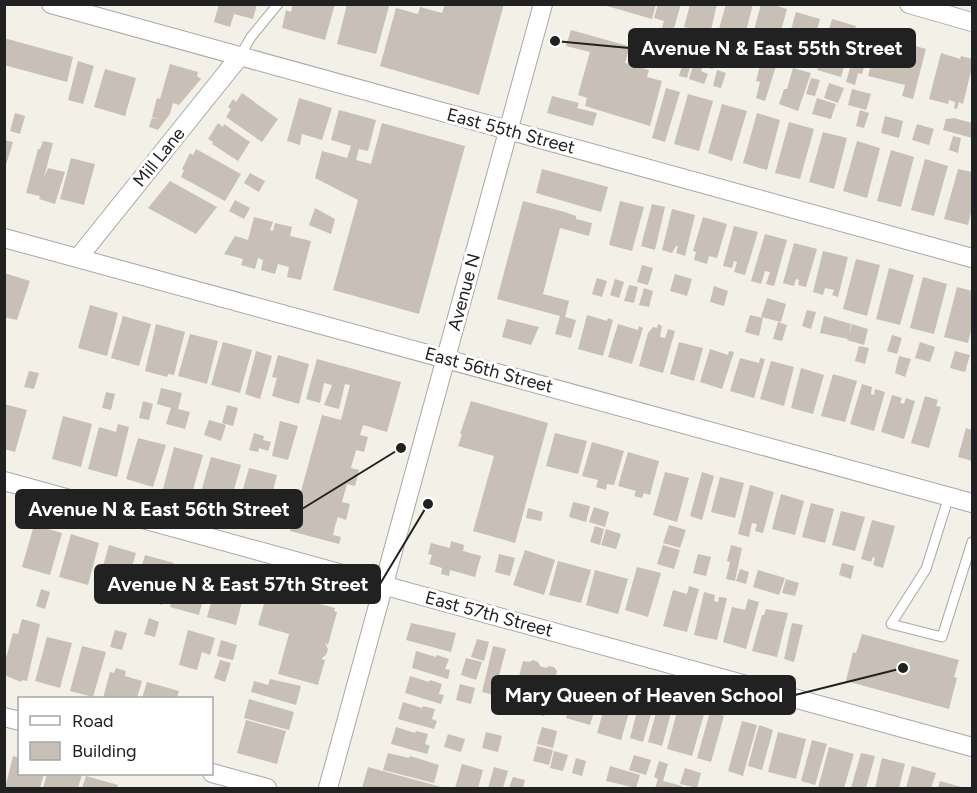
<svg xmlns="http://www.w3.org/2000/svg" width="977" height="793" viewBox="0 0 977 793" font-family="Figtree,sans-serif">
<rect width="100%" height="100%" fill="#f2f0e7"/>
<path fill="#c8c0b6" d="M219 4H257L253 19 234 14 230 27 214 22Z
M293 4H335L325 40 282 28 286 10 291 12Z
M347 4 389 6 376 54 337 44Z
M445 4H504L479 95 380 66 396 8 418 14 420 7 442 13Z
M600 4H656L652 19Z
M658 4H681L672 35 661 32 664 21 654 18Z
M690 4H717L710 34 706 33 705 39 699 37 700 31 693 29 692 36 686 34 688 28 684 27Z
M726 4H753L743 43 739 42 738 48 732 47 733 41 727 39 725 45 719 44 721 37 717 36Z
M761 4H771L787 9 775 52 772 51 770 57 760 55 762 49 760 48 758 54 751 52 753 46 750 45Z
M796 12 820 19 808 61 784 54Z
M832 19 856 26 841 77 817 70Z
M861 28 874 32 862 74 858 73 855 85 846 82Z
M571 30 628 46 627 49H629L625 63 649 70 647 77 662 81 650 126 585 106 587 98 578 95 590 52 566 46Z
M879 33 894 37 893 40 926 49 913 99 902 96 905 85 868 76Z
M4 38 73 57 67 82 4 65Z
M709 50 718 52 713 69 704 67Z
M941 53 960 59 961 56 972 59V67L963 104 959 102 957 109 954 108 955 102 949 100 948 104 929 99Z
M78 61 94 66 83 104 68 100Z
M683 62 691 64 687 78 679 76Z
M761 62 776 66 765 101 756 98 760 82 756 81Z
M170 64 198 72 197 76 201 79 179 105 173 103 170 114 158 130 149 127 152 118 159 119 152 117 154 109 157 98 160 99Z
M693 65 702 68 701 71 708 74 704 84 689 79Z
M793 68 811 73 798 111 779 104 784 89H787Z
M105 69 136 78 125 116 94 107Z
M717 70 726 73 721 88 713 86Z
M811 78 820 80 815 96 806 94Z
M829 83 844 88 838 103 824 98Z
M666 88 680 92 665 142 652 138Z
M852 89 871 94 866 110 848 105Z
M242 93 278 119 262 142 226 117 231 109 228 107 233 99 236 102Z
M688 94 713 101 699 151 674 144Z
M552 96 579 103 577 108 597 113 593 126 547 113Z
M299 98 332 108 322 140 302 134 300 145 287 141Z
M817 98 836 104 831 119 812 114Z
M722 104 747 111 732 161 708 153Z
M339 110 376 120 368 151 359 149 356 160 371 164 382 123 465 146 419 314 333 290 358 200 315 178 322 151 347 158 351 146 331 140Z
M860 110 869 113 864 128 856 126Z
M15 113 25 116 20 134 10 131Z
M757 113 780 120 767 170 743 163Z
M885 116 903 121 899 138 881 133Z
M954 118 972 123V138L943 130 946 119Z
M789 122 814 129 800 179 775 173Z
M218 123 223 127 224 124 250 142 238 161 212 144 213 142 208 139Z
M917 124 934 129 929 145 912 140Z
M823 132 847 138 834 189 809 182Z
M953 136 961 138 958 153 949 150Z
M4 140 13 142 5 168H4Z
M43 141 53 143 44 177 48 168 65 172 55 204 39 199 40 196 26 193 38 149H40Z
M857 141 880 148 867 198 843 191Z
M196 149 241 174 225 201 181 177 184 170 182 169 190 153 193 155Z
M891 150 914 157 901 207 877 201Z
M71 158 95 164 84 205 60 199Z
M925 159 948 166 934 216 911 210Z
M542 169 608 187 601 212 536 193Z
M958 169 972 172V209L968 225 944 219Z
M250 173 265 181 259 192 244 183Z
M170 181 217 207 196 234 148 208Z
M235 200 250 208 244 219 229 211Z
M523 201 565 212 576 216V219L592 223 589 236 560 228 543 294 569 301 565 317 576 320 571 338 555 334 560 316 497 299Z
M620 201 644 207 632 251 609 245Z
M652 204 665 207 655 250 641 246Z
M315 208 335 219 331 234 309 225Z
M672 209 695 215 685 256 676 253 678 246H676L672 253 662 250Z
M254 217 273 222 270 230 273 231 275 223 292 227 290 236 311 241 301 280 287 277 289 267 278 264 275 274 261 270 263 260 258 258 255 269 241 265 243 259 224 254 235 236 248 240Z
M703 217 727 224 717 258 709 256 707 264 694 260 696 252 693 251Z
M734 226 758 232 745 275 734 272 737 262 734 261 732 268 723 266Z
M765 234 787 240 774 286 766 284 770 272 765 271 761 284 751 281Z
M794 243 817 249 806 287 798 285 799 280 796 279 794 286 783 283Z
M823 251 848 257 838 297 832 295 834 290 825 288 823 295 813 292Z
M856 259 880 265 867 316 843 309Z
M642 265 653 268 648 285 637 282Z
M889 268 914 275 900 325 876 319Z
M4 273 30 281 17 320 4 317Z
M675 274 692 279 687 296 670 291Z
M923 277 947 284 934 334 910 328Z
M597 278 607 281 602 297 592 294Z
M615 279 624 282 619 298 610 295Z
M629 285 638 287 634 303 624 301Z
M714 286 728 291 724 306 710 302Z
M957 287 972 291V327L968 343 944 337Z
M644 288 653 291 649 307 639 305Z
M767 298 786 304 781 322 761 317Z
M90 305 118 313 107 356 78 348Z
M807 310 816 312 811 329 802 326Z
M587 315 607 321 608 318 613 320 603 356 578 349Z
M750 315 763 318 759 336 745 332Z
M123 316 151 324 139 366 111 358Z
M824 316 851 324 849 334 852 324 868 329 864 345 847 340 848 339 820 333Z
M507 319 539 327 531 345 502 337Z
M778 322 787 325 782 341 773 339Z
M156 324 185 332 174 375 168 374 167 377 145 371Z
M618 324 638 330 639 326 643 328 632 364 608 357Z
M658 324 662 326 660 337 665 338 668 329 675 331 663 373 639 366 648 333 653 327 657 328Z
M190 334 218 341 207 384 178 376Z
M892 335 902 338 897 354 887 351Z
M223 342 252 350 240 393 211 385Z
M679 342 703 348 694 381 670 374Z
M920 342 935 347 930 362 915 358Z
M859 346 869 348 865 364 855 361Z
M710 349 728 355 729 351 734 352 722 389 700 382Z
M256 351 272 356 260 399 245 394Z
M955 351 970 355 965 372 950 368Z
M278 355 309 364 299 404 272 396 277 378 272 377Z
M899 356 911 359 905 377 895 373Z
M740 358 759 363 760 358 765 359 754 398 730 391Z
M317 359 401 382 387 432 363 425 360 435 368 437 364 452 356 450 351 468 359 470 355 486 347 484 342 502 350 504 346 520 338 517 335 526 333 535 341 537 339 544 290 531 322 415 341 420 350 385 345 384 339 409 324 405 332 385 324 383 320 403 306 399Z
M771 361 794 367 784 406 760 399Z
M801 368 824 375 813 414 791 408Z
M29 371 39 373 34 389 24 387Z
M833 374 857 381 845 422 821 416Z
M862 384 872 387 871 394 874 395 875 389 885 392 874 431 850 424Z
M161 388 182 393 178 409 190 412 185 429 166 424 171 408 157 404Z
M106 392 115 394 111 410 102 408Z
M892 395 902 398 900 403H902L904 404 906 398 915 401 904 439 881 432Z
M925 396 938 400 936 406 941 407 929 448 911 443Z
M143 401 153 404 149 420 139 418Z
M471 401 548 423 515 543 473 531 494 456 458 446 462 434H460Z
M4 404 27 410 15 452 4 449Z
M227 405 238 408 233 426 222 423Z
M63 416 92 424 81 467 52 459Z
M209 420 226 425 221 441 204 435Z
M280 421 298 426 288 460 272 456Z
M118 424 129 427 117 477 88 469 99 427 116 432Z
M966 428 972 430V461L958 457Z
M254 433 264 436 263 440 271 442 268 451 259 448 258 452 249 450Z
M555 433 587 441 578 474 546 466Z
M138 438 166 445 153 487 126 479Z
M592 442 624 451 614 485 607 484 606 490 596 487 598 480 582 476Z
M174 447 203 455 191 497 163 489Z
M628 452 659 461 650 495 644 493 642 498 634 496 636 491 618 486Z
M211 457 241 465 229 507 199 499Z
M249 468 277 475 266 518 237 510Z
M665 472 689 478 677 522 653 515Z
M702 472 714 476 702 520 690 516Z
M720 477 744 483 735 518 711 512Z
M750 485 774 492 763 533 755 531 757 524 752 523 749 537 738 534Z
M781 494 804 501 795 535 772 529Z
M573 502 590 506 586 522 569 517Z
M811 503 834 509 825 543 802 537Z
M594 507 609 512 605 527 589 522Z
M528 508 543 512 541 521 526 518Z
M841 511 865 517 855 551 832 545Z
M872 520 895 526 883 568 873 565 875 558 873 557 871 562 861 559Z
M34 525 62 533 50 575 22 567Z
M669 525 686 530 680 548 663 543Z
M595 526 604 529 600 545 590 542Z
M606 529 621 534 616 549 601 545Z
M71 534 99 543 88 585 59 577Z
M451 541 464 545 463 551 481 556 475 577 450 570 449 576 441 574 442 568 429 564 432 555 428 554 431 543 450 548Z
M109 545 136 553 124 594 97 587Z
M663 545 680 550 674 569 657 564Z
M731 545 742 548 735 581 726 579 730 562 727 561Z
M525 550 555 560 544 595 513 585Z
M499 554 515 558 510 576 495 572Z
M698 554 711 557 706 576 693 573Z
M145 555 174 563 162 605 133 597Z
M558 561 591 570 581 603 549 595Z
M842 563 854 566 851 579 839 575Z
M182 565 210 573 199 615 170 607Z
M637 567 661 573 648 617 625 610Z
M740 569 749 572 746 584 736 581Z
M595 570 628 579 618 614 586 605Z
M758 570 785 578 779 595 753 587Z
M219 575 247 583 236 625 207 617Z
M786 579 799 583 795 596 782 593Z
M689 586 699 589 687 632 663 626 673 590 687 594Z
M41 589 50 592 45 609 36 606Z
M268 590 335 608 334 611 337 612 328 645 325 643 328 649 326 655 322 658V659L325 660 318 685 278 674 289 634 258 625Z
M704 592 715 595 714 601 718 602 719 597 727 598 717 640 694 635Z
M748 599 759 602 746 649 723 642 732 607 745 610Z
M766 609 788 613 777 657 752 651 762 615H764Z
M149 618 159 622 155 637 144 634Z
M22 619 40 624 27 681 22 680 21 682 4 675V665L13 633 18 634Z
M411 623 456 633 451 652 406 640Z
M792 623 803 625 794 662 784 659Z
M115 630 127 633 122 650 110 647Z
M188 630 215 638 210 655 202 652 197 670 179 665Z
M862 634 959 660 954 677 957 678 949 709 846 681 853 652 856 653Z
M47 637 72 643 60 688 35 681Z
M477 639 489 642 484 661 471 657Z
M221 640 237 645 233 660 217 656Z
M82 646 106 652 93 697 70 691Z
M493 646 506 649 494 695 482 692Z
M416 651 436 657 437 655 449 659 445 669 450 670 448 679 412 668Z
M466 658 482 662 476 680 461 675Z
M220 660 231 663 225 682 214 678Z
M533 660 538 662 540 666 546 668 549 666 554 667 557 671 544 716 511 707 523 661 529 662Z
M116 668 126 671 125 676 142 681 137 698H103L110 672 114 673Z
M410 676 429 682 430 680 442 684 439 694 444 695 441 704 405 693Z
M578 678 602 685 590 725 566 718Z
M270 679 301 686 296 705 251 692 254 681 268 685Z
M147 682 179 691 177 698H142Z
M460 684 475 688 471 704 456 700Z
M610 687 642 696V693L656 697 643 742 630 738 636 715 629 713 621 740 597 733Z
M660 698 674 702 662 746 648 742Z
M249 699 294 712 289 730 244 718Z
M403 702 422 708 423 706 435 709 432 719 437 721 434 729 398 719Z
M679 704 705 711 692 756 667 749Z
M710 712 724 716 711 762 697 758Z
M246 720 286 731 277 764 237 753Z
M742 721 757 725 743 776 728 771Z
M759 725 773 730 762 770 748 766Z
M396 727 415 733 416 731 428 734 425 744 430 746 427 754 391 744Z
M542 727 557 731 553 748 537 744Z
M486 732 502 736 498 752 482 748Z
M778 732 806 739 796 779 768 772Z
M448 734 465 739 461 752 444 747Z
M812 740 827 744 815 785 801 781Z
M537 746 553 750 549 765 533 761Z
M829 747 854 754 844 788H818Z
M554 751 568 755 563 771 550 768Z
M388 753 409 758 410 756 439 765 434 783 383 770Z
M861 753 875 756 866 788H851Z
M634 755 651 760 646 775 629 770Z
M13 756 20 758V774H44L40 788H5Z
M576 758 586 761 582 776 572 773Z
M882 758 905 764 899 788H875Z
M659 761 668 764 663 781 682 786V788H655L658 779 654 777Z
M462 764 483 770 478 788H455Z
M610 766 640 775 636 788 606 781Z
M912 766 936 773 931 788H906Z
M368 767 445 788H362Z
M494 767 508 771 503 788H488Z
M685 768 701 773 697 788 680 784Z
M47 774H77L82 775 78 788H43Z
M86 776 118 785 117 788H82Z
M513 777 525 780 523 788H509Z
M940 781 965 788H938Z"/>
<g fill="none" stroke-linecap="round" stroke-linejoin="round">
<defs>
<path id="lane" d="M240 56 251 37 278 4
M949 496 926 569 891 624 942 637 972 542"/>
<path id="street" d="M51 4 972 258
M909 4 972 22
M4 238 972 503
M78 258 240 56
M4 481 972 747
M4 717 20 721
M212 773 267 788
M328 788 543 4"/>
</defs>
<use href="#lane" stroke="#a8a8a8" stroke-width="11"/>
<use href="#street" stroke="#a8a8a8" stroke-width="20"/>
<use href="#lane" stroke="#fff" stroke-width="9"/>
<use href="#street" stroke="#fff" stroke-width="18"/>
</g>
<g text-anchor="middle" stroke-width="6" stroke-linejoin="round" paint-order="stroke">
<g font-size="18" fill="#212121" stroke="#fff">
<text transform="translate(511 131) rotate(15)" y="6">East 55th Street</text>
<text transform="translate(159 157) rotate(-51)" y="6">Mill Lane</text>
<text transform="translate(464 292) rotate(-75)" y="6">Avenue N</text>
<text transform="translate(489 370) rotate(15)" y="6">East 56th Street</text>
<text transform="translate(489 614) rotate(15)" y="6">East 57th Street</text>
</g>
</g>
<path fill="none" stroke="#212121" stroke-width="2" d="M555 41L629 48M401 448L302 509M428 504L380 584M903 668L795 695"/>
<g fill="#212121" stroke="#fff" stroke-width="2">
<circle cx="555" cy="41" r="6"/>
<circle cx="401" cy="448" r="6"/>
<circle cx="428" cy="504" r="6"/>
<circle cx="903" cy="668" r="6"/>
</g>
<g fill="#212121" stroke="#212121" stroke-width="2">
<rect x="629" y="29" width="286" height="38" rx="6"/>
<rect x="16" y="490" width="286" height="38" rx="6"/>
<rect x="95" y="565" width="285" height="38" rx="6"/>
<rect x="492" y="676" width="303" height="38" rx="6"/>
</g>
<g font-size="20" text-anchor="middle" font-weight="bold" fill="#fff">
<text x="772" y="55">Avenue N &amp; East 55th Street</text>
<text x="159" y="516">Avenue N &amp; East 56th Street</text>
<text x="238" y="591">Avenue N &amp; East 57th Street</text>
<text x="644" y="702">Mary Queen of Heaven School</text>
</g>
<rect width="977" height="793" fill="none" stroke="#212121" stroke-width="12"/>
<rect x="18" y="697" width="195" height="78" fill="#ffffff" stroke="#a6a6a6" stroke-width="1.5"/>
<rect x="30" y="716" width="30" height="9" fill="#ffffff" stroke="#a6a6a6" stroke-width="1.5"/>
<text x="72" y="727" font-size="18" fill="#212121">Road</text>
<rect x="30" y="742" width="30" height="18" fill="#c8c0b6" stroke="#a6a6a6" stroke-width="1.5"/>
<text x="72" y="757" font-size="18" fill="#212121">Building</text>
</svg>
